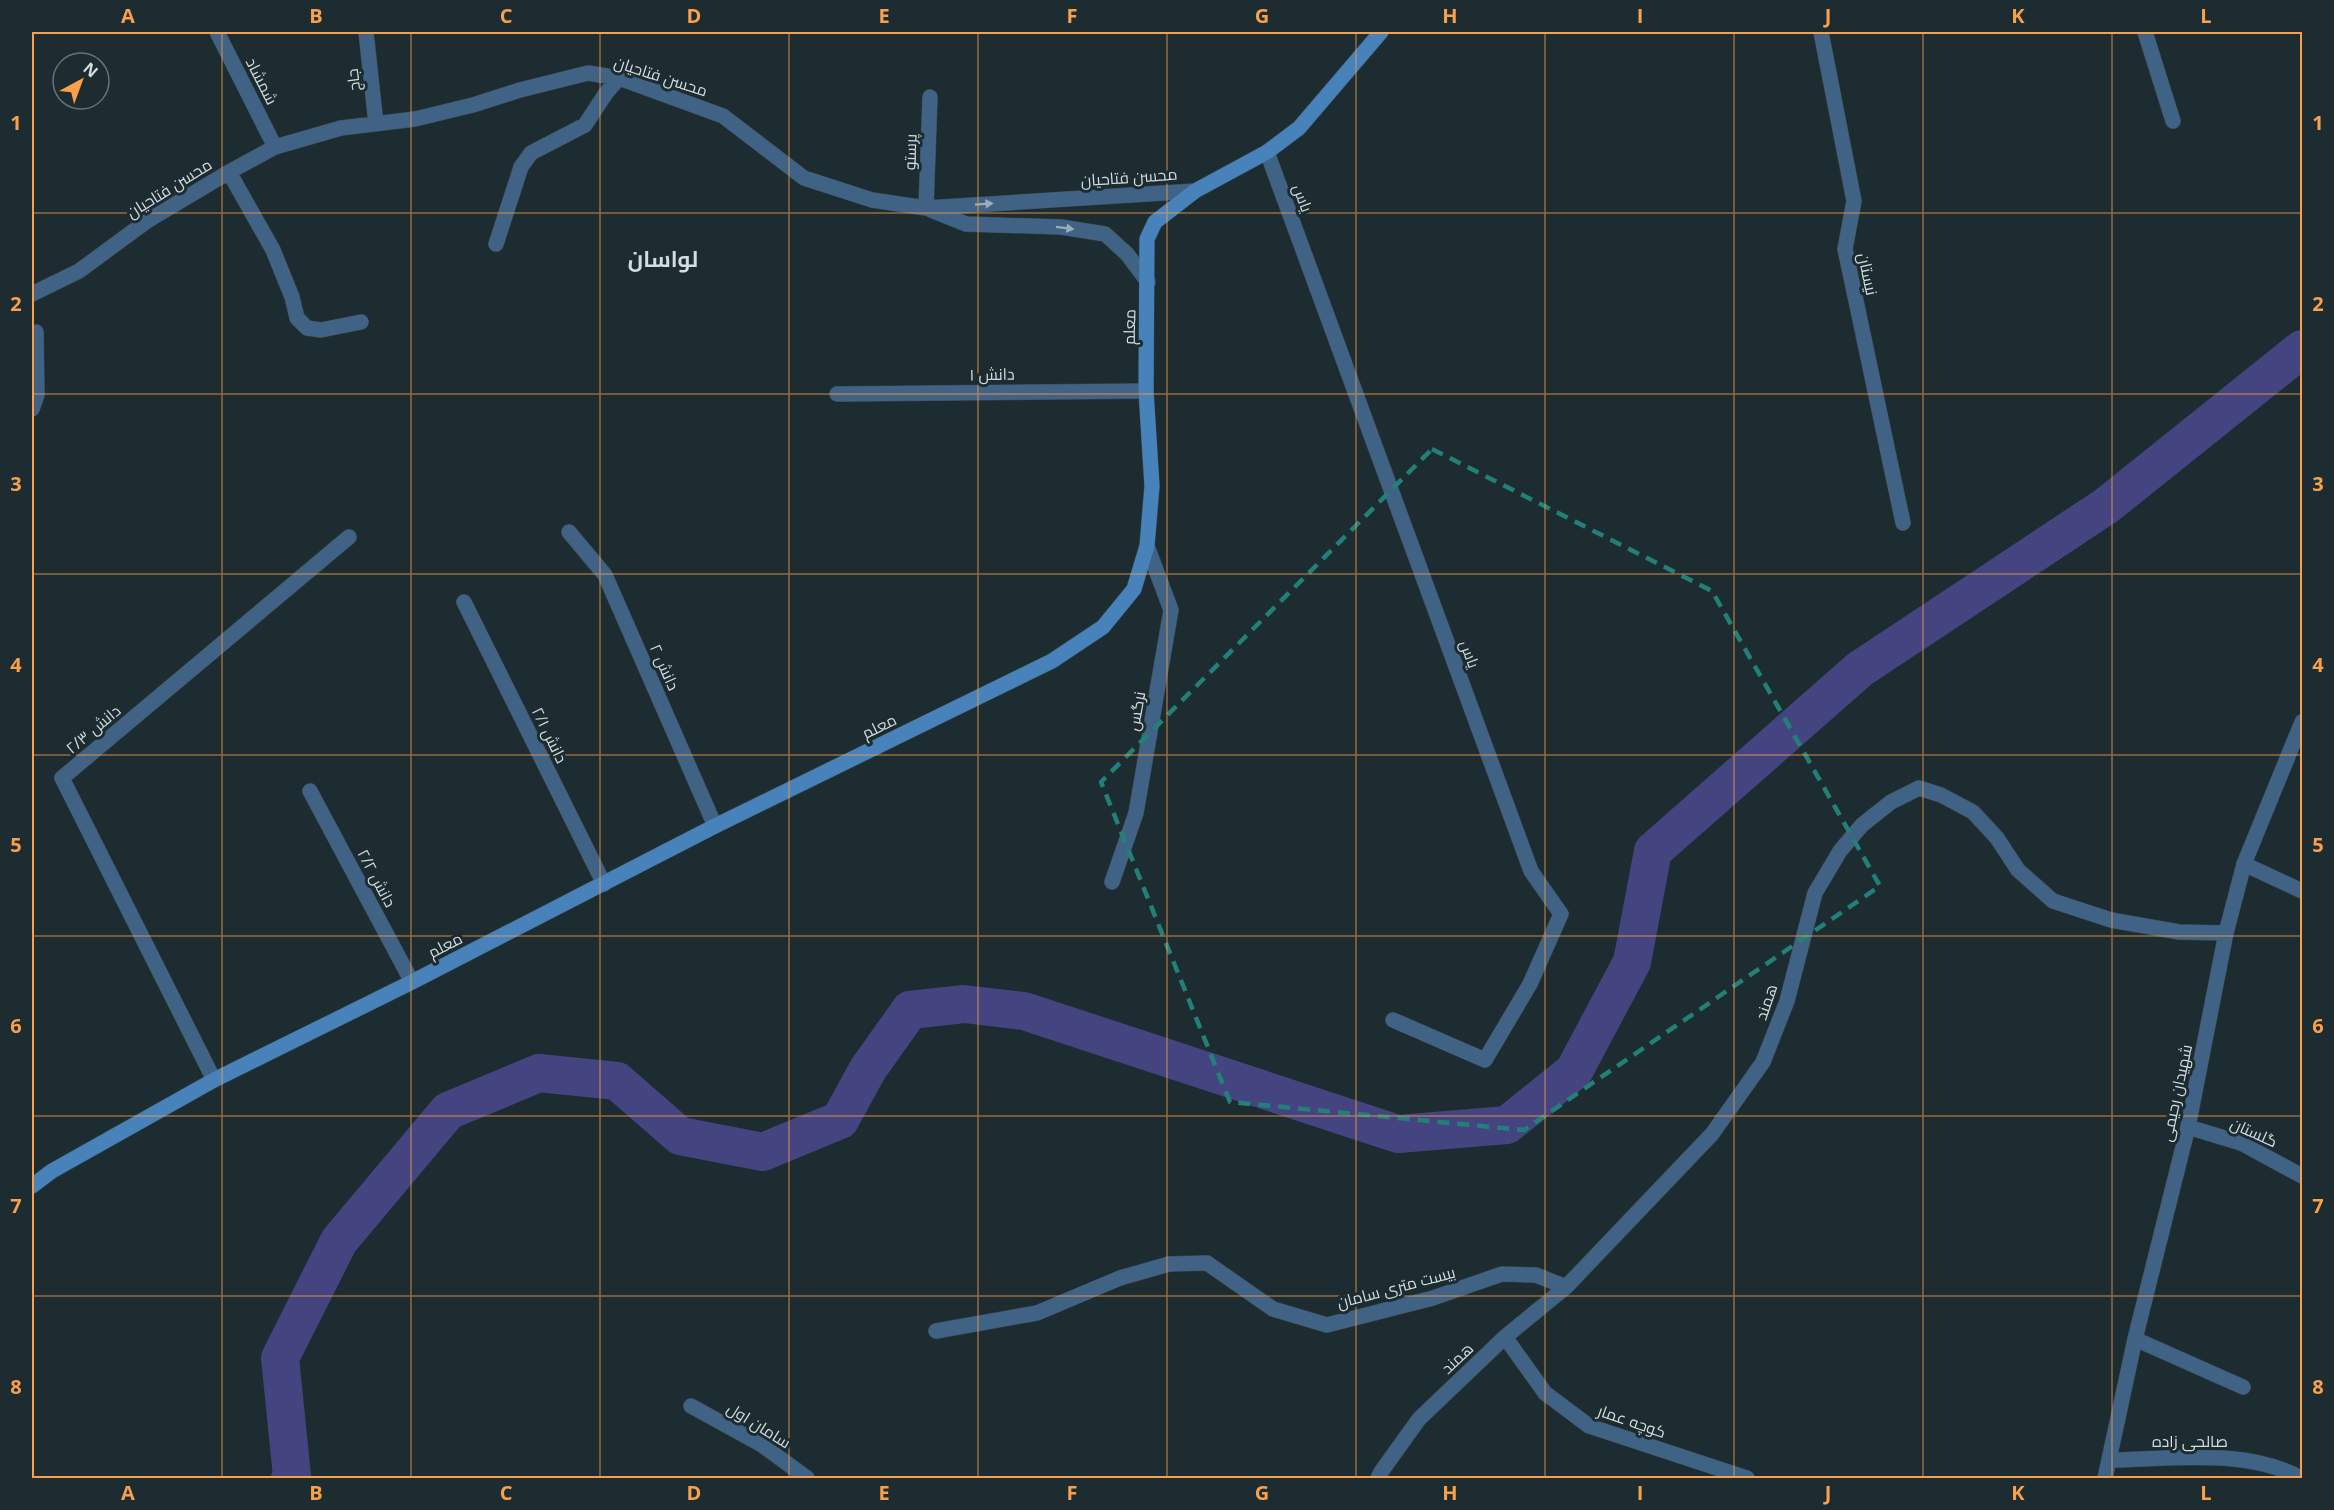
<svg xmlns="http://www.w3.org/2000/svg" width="2334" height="1510" viewBox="0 0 2334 1510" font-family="'Open Sans',Cairo,sans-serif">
<rect width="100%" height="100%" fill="#1c2c30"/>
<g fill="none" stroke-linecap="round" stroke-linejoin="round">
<path stroke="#444580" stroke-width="38" d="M290 1478 292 1476 280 1358 339 1241 448 1111 539 1073 617 1081 680 1136 763 1152 840 1120 868 1069 910 1010 964 1004 1024 1011 1398 1134 1507 1125 1574 1071 1632 962 1653 851 1860 669 2106 506 2302 349"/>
<defs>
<path id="minor" d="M217 32 275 147
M366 32 376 124
M1821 32 1854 201 1845 249 1903 523
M2145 32 2173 121
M1267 152 1531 871 1561 914 1530 984 1485 1060 1393 1020
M229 172 273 250 292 297 297 318 307 328 321 330 361 322
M926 208 930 97
M931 210 966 224 1061 227 1105 234 1127 254 1148 282
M496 244 521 167 531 153 585 125 606 93 619 78
M32 294 79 271 147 221 229 172 275 147 341 128 415 119 473 105 520 90 588 73 619 78 723 116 804 178 872 200 926 208 1195 191
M837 394 1146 391
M32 409 37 395 36 332
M569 532 605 575 715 826
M464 602 604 884
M310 791 412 982
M2244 864 2302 891
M1112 882 1136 813 1171 610 1147 546
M214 1080 62 778 349 537
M2188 1127 2241 1143 2302 1176
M936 1331 1037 1313 1120 1278 1169 1264 1207 1263 1273 1309 1327 1325 1433 1298 1502 1274 1536 1275 1566 1287
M1505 1337 1545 1393 1589 1426 1747 1478
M2135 1339 2243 1387
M691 1406 762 1445 807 1478
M2110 1460C2172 1459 2245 1448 2301 1478"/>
<path id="tertiary" d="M1378 1478 1381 1472 1419 1419 1505 1337 1566 1287 1712 1134 1763 1062 1787 1001 1815 893 1840 851 1862 825 1891 802 1919 788 1941 795 1973 812 1997 838 2018 870 2053 901 2111 920 2179 932 2226 933
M2105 1478 2135 1339 2188 1127 2226 933 2244 864 2302 722"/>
<path id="secondary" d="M32 1186 52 1171 214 1080 412 982 715 826 1052 661 1103 627 1134 589 1147 546 1152 486 1146 391 1147 239 1155 222 1195 191 1267 152 1299 128 1381 32"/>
</defs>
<use href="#minor" stroke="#39484c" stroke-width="16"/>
<use href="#tertiary" stroke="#39484c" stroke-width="16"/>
<use href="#secondary" stroke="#39484c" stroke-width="16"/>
<use href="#minor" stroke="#3f6285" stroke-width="15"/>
<use href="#tertiary" stroke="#3f6285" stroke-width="15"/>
<use href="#secondary" stroke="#4782ba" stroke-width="15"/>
</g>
<defs><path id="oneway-solid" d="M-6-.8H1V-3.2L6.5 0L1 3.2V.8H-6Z" transform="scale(1.5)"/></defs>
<g fill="#98acbc">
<use href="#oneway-solid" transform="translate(984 204) rotate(-4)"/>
<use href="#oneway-solid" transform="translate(1065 228) rotate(7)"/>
</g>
<path fill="none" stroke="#238079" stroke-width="4.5" stroke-dasharray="12 8" stroke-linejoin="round" d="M1432 449 1712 591 1880 886 1524 1130 1230 1102 1101 782Z"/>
<path fill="none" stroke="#f9a04c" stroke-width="1.5" stroke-opacity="0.55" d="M222 32V1478M411 32V1478M600 32V1478M789 32V1478M978 32V1478M1167 32V1478M1356 32V1478M1545 32V1478M1734 32V1478M1923 32V1478M2112 32V1478M32 213H2302M32 394H2302M32 574H2302M32 755H2302M32 936H2302M32 1116H2302M32 1296H2302"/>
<g text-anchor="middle" stroke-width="6" stroke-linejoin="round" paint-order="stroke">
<g font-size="16" fill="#d3dde0" stroke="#1c2c30">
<text transform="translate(661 76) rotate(18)" y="6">محسن فتاحیان</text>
<text transform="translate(353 80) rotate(-97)" y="6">جاج</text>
<text transform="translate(262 81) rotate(63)" y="6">شمشاد</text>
<text transform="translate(910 152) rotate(-88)" y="6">پرستو</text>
<text transform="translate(1129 177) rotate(-4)" y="6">محسن فتاحیان</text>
<text transform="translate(169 188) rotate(-32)" y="6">محسن فتاحیان</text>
<text transform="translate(1303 198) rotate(70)" y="6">یاس</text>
<text transform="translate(1868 274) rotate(78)" y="6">نیستان</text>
<text transform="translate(1129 327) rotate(-89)" y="6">معلم</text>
<text transform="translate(992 374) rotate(-1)" y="6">دانش ۱</text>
<text transform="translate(1470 654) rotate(70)" y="6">یاس</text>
<text transform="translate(665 667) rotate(66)" y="6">دانش ۲</text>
<text transform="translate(1136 711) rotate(-80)" y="6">نرگس</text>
<text transform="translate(879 726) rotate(-26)" y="6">معلم</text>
<text transform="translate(93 729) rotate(-40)" y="6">دانش ۲/۳</text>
<text transform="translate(550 735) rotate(64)" y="6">دانش ۲/۱</text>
<text transform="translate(377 878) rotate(62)" y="6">دانش ۲/۲</text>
<text transform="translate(445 945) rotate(-27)" y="6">معلم</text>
<text transform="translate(1766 1002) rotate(-71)" y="6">همند</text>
<text transform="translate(2176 1093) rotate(-78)" y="6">شهیدان رحیمی</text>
<text transform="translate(2254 1132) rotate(24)" y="6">گلستان</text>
<text transform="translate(1396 1287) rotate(-15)" y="6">بیست متری سامان</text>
<text transform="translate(1457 1358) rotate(-43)" y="6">همند</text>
<text transform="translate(1632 1421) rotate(19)" y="6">کوچه عمار</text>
<text transform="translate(759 1425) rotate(32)" y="6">سامان اول</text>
<text x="2190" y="1447">صالحی زاده</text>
</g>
<g font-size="22" font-weight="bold" fill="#d3dde0" stroke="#1c2c30">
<text x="663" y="267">لواسان</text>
</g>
</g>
<rect width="2334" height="1510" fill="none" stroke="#1c2c30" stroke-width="66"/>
<g transform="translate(81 81) rotate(41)"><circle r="28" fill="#1c2c30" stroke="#657376" stroke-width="1.5"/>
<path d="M0-4.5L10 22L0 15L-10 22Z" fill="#f9a04c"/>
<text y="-9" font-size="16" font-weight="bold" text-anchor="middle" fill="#d3dde0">N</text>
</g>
<rect x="33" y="33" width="2268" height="1444" fill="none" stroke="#f9a04c" stroke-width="2"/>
<g font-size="20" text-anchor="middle" font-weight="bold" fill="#f9a04c">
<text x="128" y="23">A</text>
<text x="316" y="23">B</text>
<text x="506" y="23">C</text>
<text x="694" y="23">D</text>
<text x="884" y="23">E</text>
<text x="1072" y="23">F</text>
<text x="1262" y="23">G</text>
<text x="1450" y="23">H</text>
<text x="1640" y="23">I</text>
<text x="1828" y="23">J</text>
<text x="2018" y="23">K</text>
<text x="2206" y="23">L</text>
<text x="16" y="130">1</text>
<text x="2318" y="130">1</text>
<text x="16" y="311">2</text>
<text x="2318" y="311">2</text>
<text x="16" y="491">3</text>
<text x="2318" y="491">3</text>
<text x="16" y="672">4</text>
<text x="2318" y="672">4</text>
<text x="16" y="852">5</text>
<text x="2318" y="852">5</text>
<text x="16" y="1033">6</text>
<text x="2318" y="1033">6</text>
<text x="16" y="1213">7</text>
<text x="2318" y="1213">7</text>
<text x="16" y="1394">8</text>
<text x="2318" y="1394">8</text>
<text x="128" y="1500">A</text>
<text x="316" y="1500">B</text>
<text x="506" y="1500">C</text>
<text x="694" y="1500">D</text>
<text x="884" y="1500">E</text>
<text x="1072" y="1500">F</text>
<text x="1262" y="1500">G</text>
<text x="1450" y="1500">H</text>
<text x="1640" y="1500">I</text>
<text x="1828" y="1500">J</text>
<text x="2018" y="1500">K</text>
<text x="2206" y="1500">L</text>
</g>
</svg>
